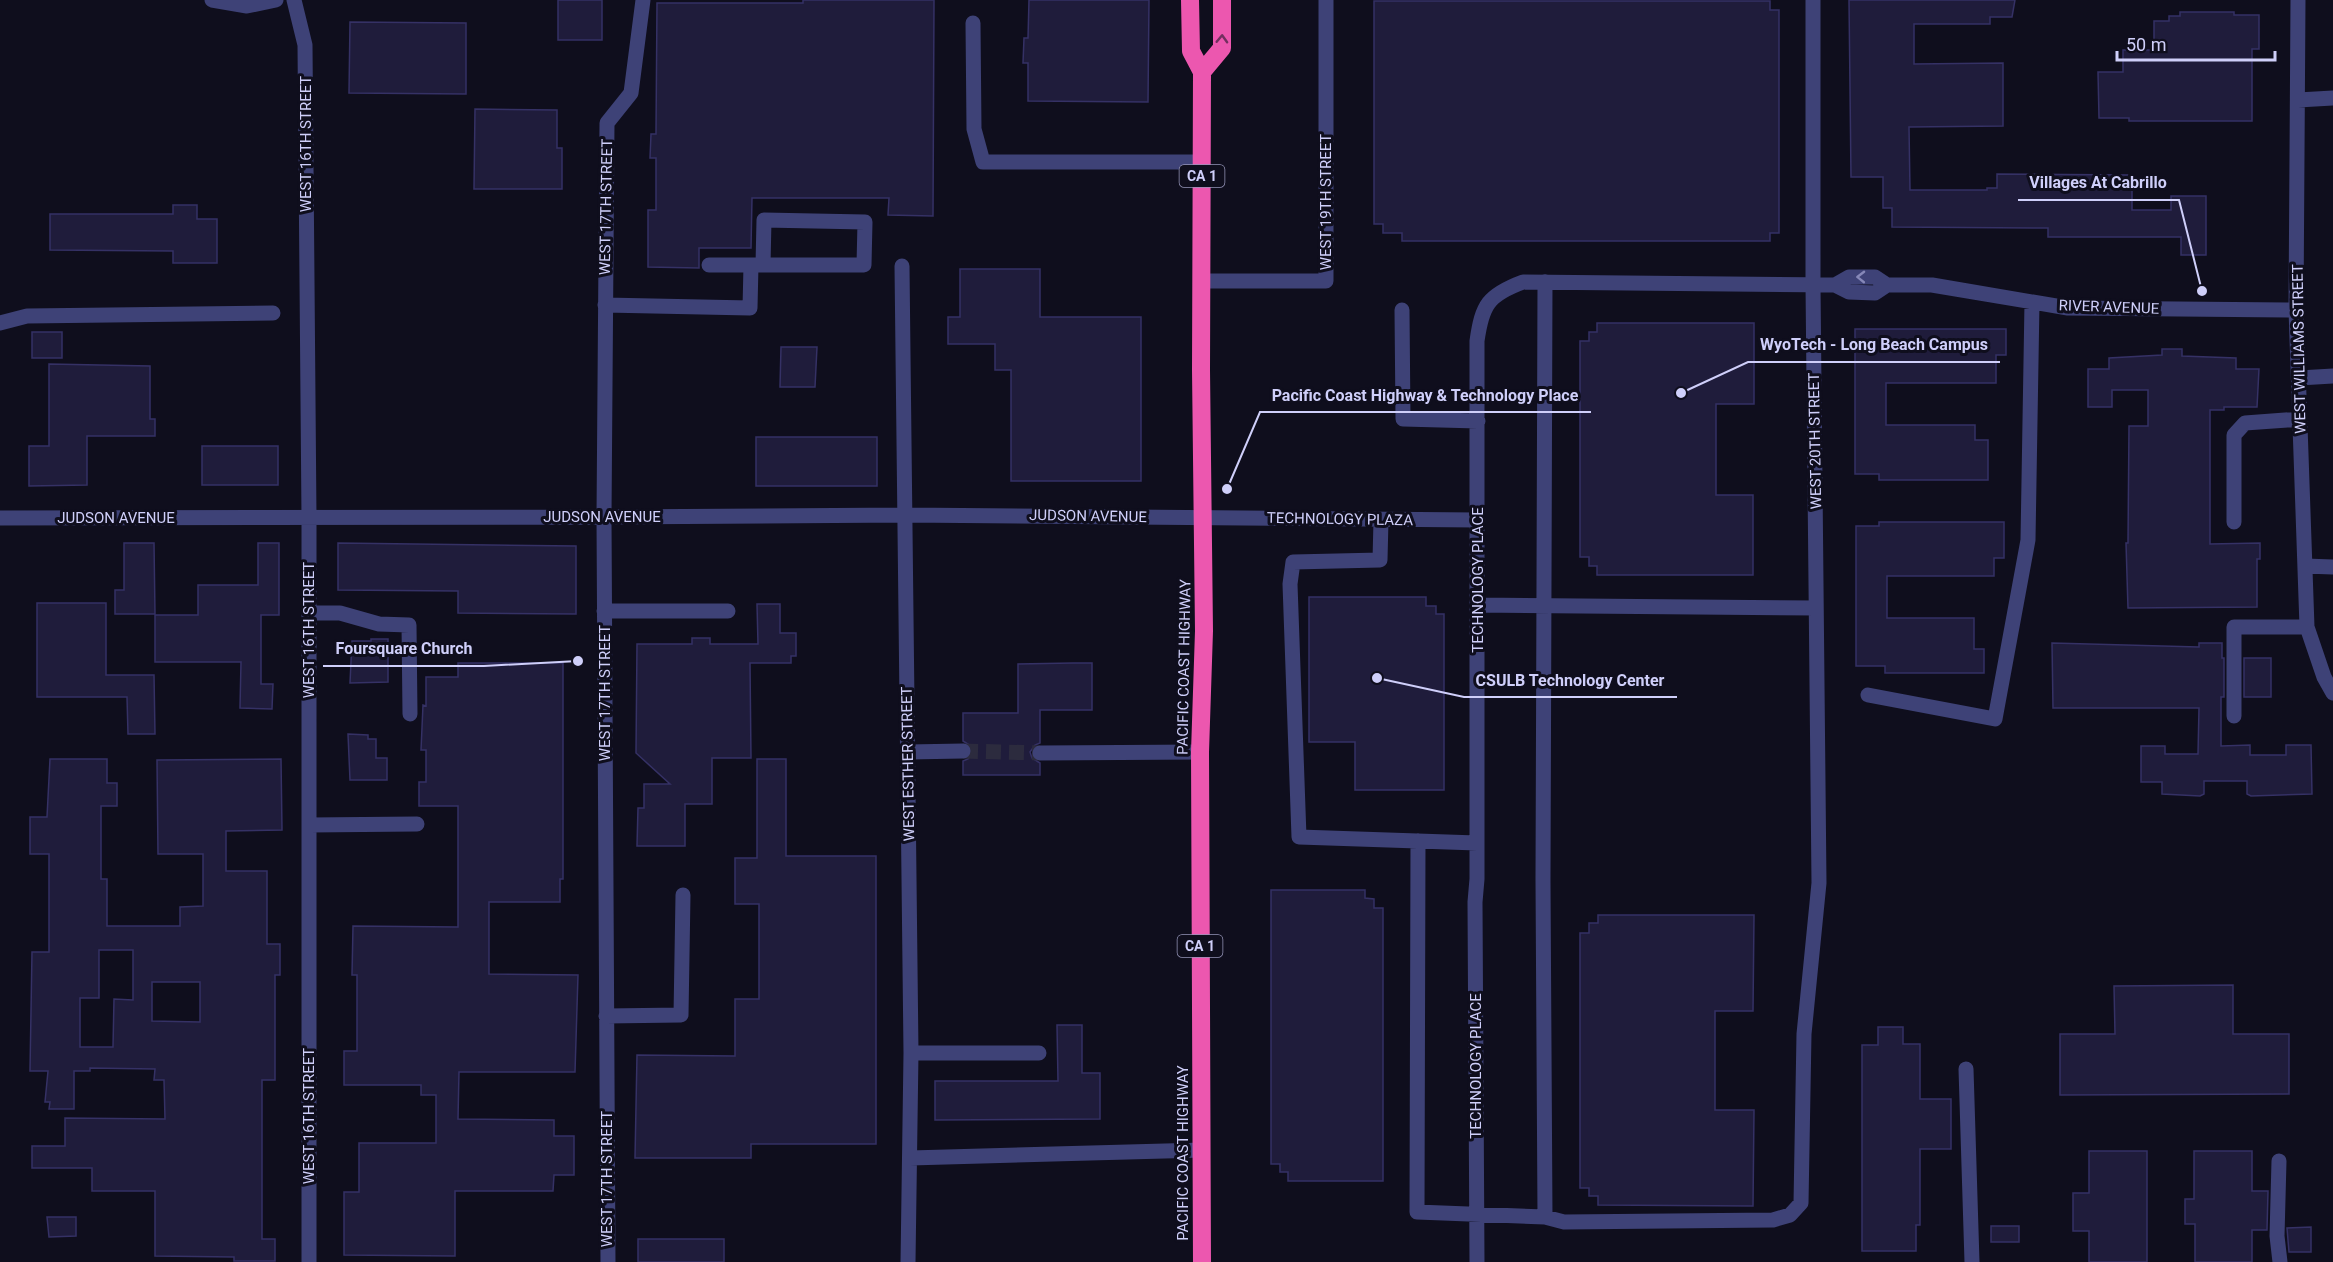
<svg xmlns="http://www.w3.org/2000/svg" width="2333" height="1262" viewBox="0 0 2333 1262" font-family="Roboto,sans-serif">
<rect width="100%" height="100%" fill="#0f0e1d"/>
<path fill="#1f1c3b" stroke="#353165" stroke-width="1.5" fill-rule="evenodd" d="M558 0H602V40H558Z
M803 0H934L933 216 888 215 889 198H752L751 248H699V268L648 267V210H656V158H650L651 134H656L657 3H803Z
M1029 0H1149L1148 102 1028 101V63H1023L1024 38H1028Z
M1849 0H2015L2012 17H1990V24H1914V64L2003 63V126L1909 127 1910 190H1987V188H1997V174L2132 175V210H2171V196H2206V255H2181V237H2048V228L1892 227V208H1883V177H1851Z
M1374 1H1770V10H1779V233H1770V241H1402V233H1383V224H1374Z
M2180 12H2234V15H2259V49H2252V121H2129V118H2099L2098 72H2123V50H2154V21H2169V16H2180Z
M350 22 466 23V94L349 93Z
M475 109 557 110V148H562V189H474Z
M173 205H197V219H217V263H173V251L50 250V214H173Z
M960 269H1040V317H1141V481H1011V370H995V344H948V317H960Z
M1597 323H1754V404H1716V495H1753V575H1597V566H1589V557H1580V341H1589V332H1597Z
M1855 329H2006V355H1996V383H1886V425H1975V440H1988V480H1879V474H1855Z
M32 332H62V358H32Z
M781 347H817L815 387H780Z
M2162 349H2182V356L2236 358V369H2259L2257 407H2224V410H2210V544L2260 543V559H2257V607L2128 608 2126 543H2128L2129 426H2148V390H2112V407H2088V369H2109V358L2162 355Z
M49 364 150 366V419H155V436H87V485L29 486V446H49Z
M756 437H877V486H756Z
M202 446H278V485H202Z
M1879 522H2004V558H1994V576H1887V618H1974V649H1984V673H1885V666H1856V526H1879Z
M124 543H154L155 614H115V590H124Z
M258 543H279V615H261V684H273L272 709 240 708 241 662H155V615H198V585H258Z
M338 543 576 546V614L458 613V591L338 590Z
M1309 597H1426V606H1436V614H1444V790H1355V742H1309Z
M37 603H106V675H154L155 734H128L127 697H37Z
M757 604H780V633H796V656H791V663H750L751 758H712V804H685V846H637L638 808H644V784H670L636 753 637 644H692V638H710V644H758Z
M371 639H388V682L350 683 352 641H371Z
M2052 643 2199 647V643H2222V658H2224V697H2221V746L2250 745V755H2286V745H2311L2312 794 2251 796 2247 794V781H2204V794L2200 796 2162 794V782H2141V746H2165V754H2198L2199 708H2053Z
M2244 658H2271V697H2244Z
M458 663H563V879H560V902H489V974L578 975 575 1072H459L458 1119 554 1120V1136H574V1175H554L553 1191H455V1256L344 1255V1192H359V1143H436V1095H421V1085H344V1051H357V975H352L353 926 458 927V806H419V782H426V750H421L423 705 426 706V677H458Z
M1073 663H1092V710H1040V743L1035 745 1030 752 1032 758 1040 763V775H963V761L968 759 973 751 971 746 963 741V713H1018V664Z
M348 734 368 735V739H376V758H387V780H350Z
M50 759H107V783H117V806H101V879H107V926H180V907L203 906V854H158L157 760 281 759 282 830 226 831V871H267V944H280V975H275V1080H262V1239H275V1261H234V1257L155 1256V1191H92V1168H32V1146H65V1118L165 1119 164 1080H154L155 1069 90 1068V1071H74V1109H49L50 1102H45L48 1071H30L32 952H49V854H30V817H47ZM99 950H133V1000L114 999 113 1047H80V998H99ZM152 982H200V1022L152 1021Z
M757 759H786V856H876V1144H751V1158H635L637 1055 735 1056V999H759V904H735V858H757Z
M1271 890H1365V898L1374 899V908H1383V1181H1288V1172H1280V1164H1271Z
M1598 915H1754L1753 1011H1715V1110H1754L1753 1206 1598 1205V1196H1589V1188H1580V933H1589V923H1598Z
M2233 985V1034H2289V1094L2060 1095V1034H2115L2114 986Z
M1057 1025H1082V1073H1100V1119L935 1120V1081H1058Z
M1878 1027H1903V1044H1920V1099H1951V1149H1920V1225H1916V1251H1862V1045H1878Z
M2089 1151H2147V1262H2089V1231H2073V1193H2089Z
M2194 1151H2252V1191H2268L2267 1230H2252V1262H2195V1224H2185V1199H2194Z
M47 1217H76V1236L49 1237Z
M1991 1226H2019V1242H1991Z
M2311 1227V1252H2289L2287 1228Z
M638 1239H724V1262H638Z"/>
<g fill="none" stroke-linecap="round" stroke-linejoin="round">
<path stroke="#2c2b3e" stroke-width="15" stroke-dasharray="15 8" stroke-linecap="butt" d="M963 751 1040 753"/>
<path stroke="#3e4277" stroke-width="15" d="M212 0 247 6 276 0
M294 0 305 45 309 517V1262
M2298 0 2296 310 2307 627 2324 677 2333 693
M973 23 974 129 983 162H1202
M2298 100 2333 98
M709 265H751
M902 266 911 1053 908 1262
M1202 281H1326V0
M1835 285 1849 277H1875L1887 285H1932L2068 308 2296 310
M605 305 750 308 751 265H864L865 222 764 220 763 265
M1402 310 1403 419 1478 421
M0 323 27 316 273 313
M2299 378 2333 376
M0 518 604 517 906 515 1478 520
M1381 520 1380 560 1293 562 1290 584 1299 837 1477 843
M2234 522V435L2245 423 2300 419
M2305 566 2333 567
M1478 605 1816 608
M604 611H728
M309 613H340L379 624 409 625 410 714
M1868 695 1995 719 2028 540 2032 302
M2234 716V627H2307
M908 752 963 751
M1040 753 1200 752
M309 825 417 824
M1418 841 1417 1212 1545 1217 1564 1222 1773 1220 1790 1215 1801 1203 1804 1034 1819 883 1813 285V0
M606 1016 681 1015 683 895
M911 1053H1039
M1966 1069 1972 1262
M910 1158 1202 1150
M2279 1161 2277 1236 2280 1262
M1545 1217 1543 880 1545 282
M608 1262 604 517 607 123 631 93 643 0
M1477 1262 1475 902 1477 879V341C1482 305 1488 295 1523 282L1835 285 1849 292 1875 293 1887 285"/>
<path stroke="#ec57af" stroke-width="18" d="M1190 0 1191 51 1202 72 1201 370 1204 631 1200 752 1202 1262
M1202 72 1222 48V0"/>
</g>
<defs><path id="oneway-chevron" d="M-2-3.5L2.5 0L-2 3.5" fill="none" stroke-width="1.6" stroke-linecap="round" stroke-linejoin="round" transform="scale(1.5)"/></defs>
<use stroke="#722f5f" href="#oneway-chevron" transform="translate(1222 39) rotate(-88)"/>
<use stroke="#8688b8" href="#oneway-chevron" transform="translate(1861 277) rotate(-179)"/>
<g text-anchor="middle" stroke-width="6" stroke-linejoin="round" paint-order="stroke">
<g fill="#0f0e1d" stroke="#9595b8" stroke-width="1.5">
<rect x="1179.5" y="165" width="45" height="22" rx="4.5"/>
<rect x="1177.5" y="935" width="45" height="22" rx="4.5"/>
</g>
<g font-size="14" font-weight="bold" fill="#cfcffa">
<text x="1202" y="181">CA 1</text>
<text x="1200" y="951">CA 1</text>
</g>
<g font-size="15" fill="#cfcffa" stroke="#0f0e1d">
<text transform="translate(306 144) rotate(-90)" y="5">WEST 16TH STREET</text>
<text transform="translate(1326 202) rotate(-90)" y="5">WEST 19TH STREET</text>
<text transform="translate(606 207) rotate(-89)" y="5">WEST 17TH STREET</text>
<text transform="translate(2109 307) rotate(2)" y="5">RIVER AVENUE</text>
<text transform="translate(2299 349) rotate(-91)" y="5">WEST WILLIAMS STREET</text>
<text transform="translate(1815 441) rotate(-91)" y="5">WEST 20TH STREET</text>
<text transform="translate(1088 516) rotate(1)" y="5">JUDSON AVENUE</text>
<text x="602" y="522">JUDSON AVENUE</text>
<text x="116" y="523">JUDSON AVENUE</text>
<text transform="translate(1340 519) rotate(1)" y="5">TECHNOLOGY PLAZA</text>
<text transform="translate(1478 580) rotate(-90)" y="5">TECHNOLOGY PLACE</text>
<text transform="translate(309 630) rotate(-90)" y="5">WEST 16TH STREET</text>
<text transform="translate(1184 667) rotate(-89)" y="5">PACIFIC COAST HIGHWAY</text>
<text transform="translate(605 693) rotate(-90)" y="5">WEST 17TH STREET</text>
<text transform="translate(908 764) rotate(-91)" y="5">WEST ESTHER STREET</text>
<text transform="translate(1476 1066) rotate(-90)" y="5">TECHNOLOGY PLACE</text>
<text transform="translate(309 1116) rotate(-90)" y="5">WEST 16TH STREET</text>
<text transform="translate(1183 1153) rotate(-90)" y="5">PACIFIC COAST HIGHWAY</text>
<text transform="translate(607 1179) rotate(-90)" y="5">WEST 17TH STREET</text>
</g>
</g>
<path fill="none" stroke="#cfcffa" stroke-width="2" d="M2202 291L2179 200H2018M1681 393L1748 362H2000M1227 489L1260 412H1591M578 661L484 666H323M1377 678L1464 697H1677"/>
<g fill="#cfcffa" stroke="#0f0e1d" stroke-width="2">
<circle cx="2202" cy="291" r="6"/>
<circle cx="1681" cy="393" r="6"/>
<circle cx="1227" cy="489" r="6"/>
<circle cx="578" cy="661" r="6"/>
<circle cx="1377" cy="678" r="6"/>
</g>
<g font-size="16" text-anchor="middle" font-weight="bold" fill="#cfcffa" stroke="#0f0e1d" stroke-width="6" stroke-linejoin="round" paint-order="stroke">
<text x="2098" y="188">Villages At Cabrillo</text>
<text x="1874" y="350">WyoTech - Long Beach Campus</text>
<text x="1425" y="401">Pacific Coast Highway &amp; Technology Place</text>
<text x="404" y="654">Foursquare Church</text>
<text x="1570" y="686">CSULB Technology Center</text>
</g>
<path d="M2117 51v9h158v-9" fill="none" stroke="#cfcffa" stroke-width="3"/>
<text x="2126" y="51" font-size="18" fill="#cfcffa" stroke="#0f0e1d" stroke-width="4.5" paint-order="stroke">50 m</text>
</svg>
